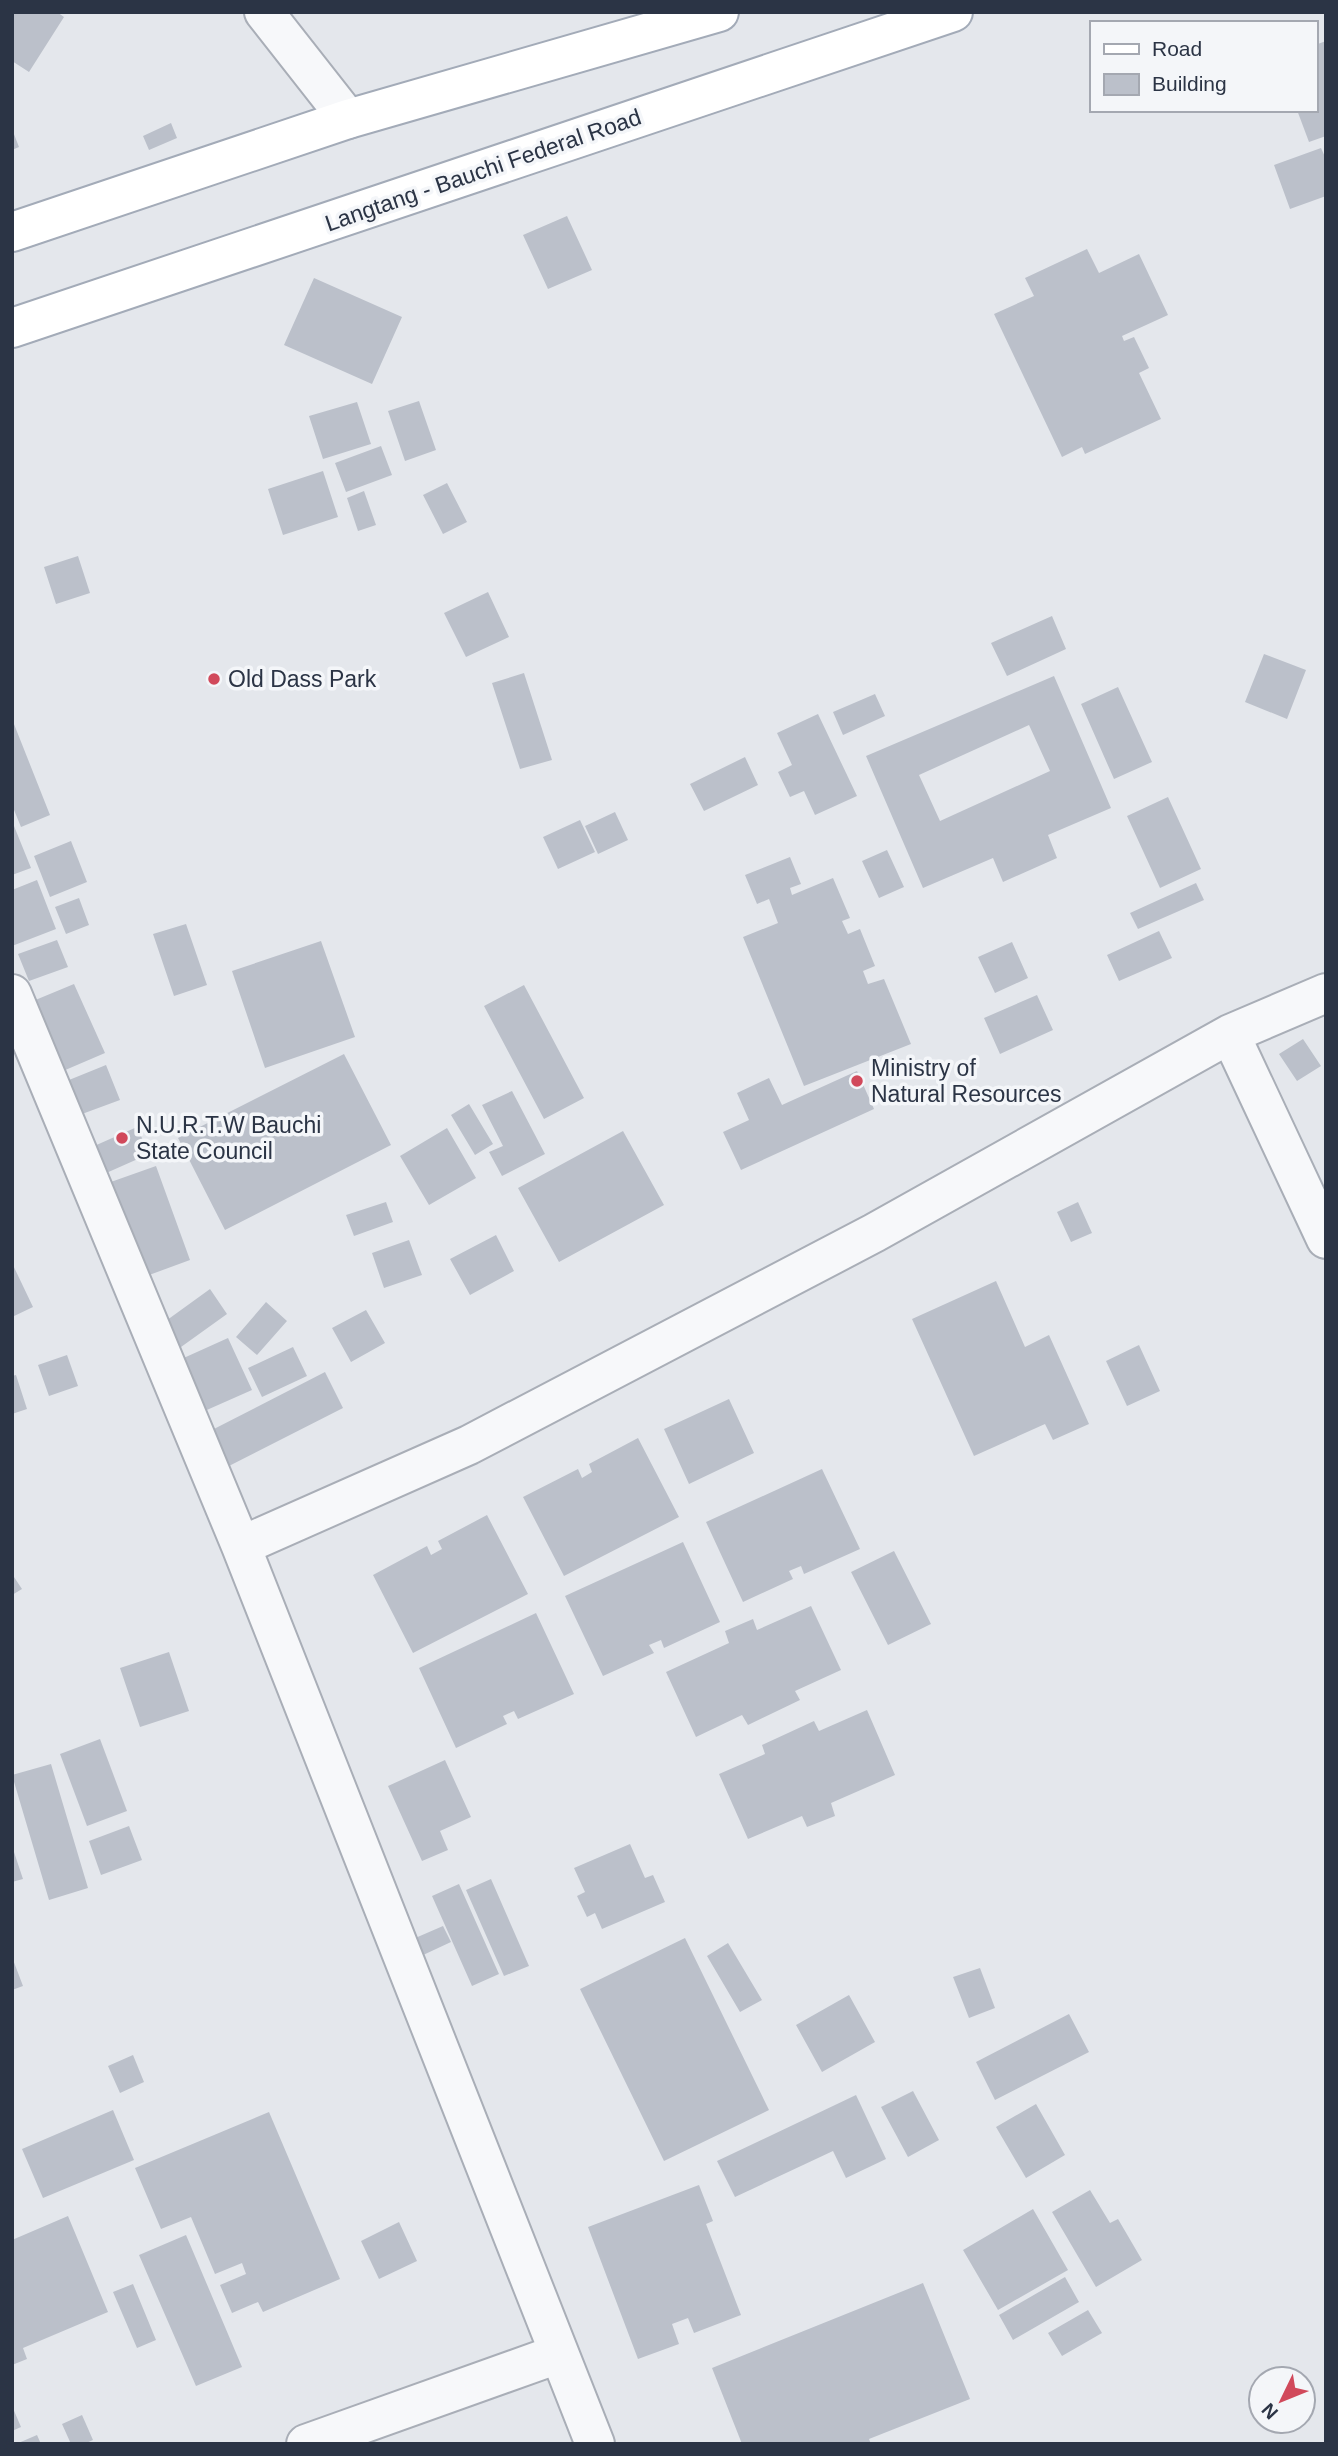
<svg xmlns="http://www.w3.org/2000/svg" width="1338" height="2456" viewBox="0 0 1338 2456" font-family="Arial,sans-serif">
<rect width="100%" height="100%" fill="#e4e7ec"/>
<path fill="#bbc0ca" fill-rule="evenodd" d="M13 12H57L64 17 29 72 12 61Z
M1326 41V136L1309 142 1297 110H1315V45Z
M171 123 177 138 149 150 143 136Z
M12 129 19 147 12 150Z
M1321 148 1326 159V196L1290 209 1274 165Z
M567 216 592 270 548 289 523 235Z
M1087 249 1099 273 1139 254 1168 315 1122 336 1124 341 1134 337 1149 368 1139 373 1161 419 1085 454 1082 447 1062 457 994 314 1034 296 1025 278Z
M314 278 402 317 372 384 284 345Z
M419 401 436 450 405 461 388 411Z
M357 402 371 444 323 459 309 416Z
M381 446 392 475 346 492 335 463Z
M323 471 338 517 283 535 268 489Z
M447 483 467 522 443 534 423 495Z
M364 491 376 525 358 531 347 498Z
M78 556 90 593 56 604 44 567Z
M488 592 509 637 466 657 444 613Z
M1052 616 1066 649 1007 676 991 643Z
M1264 654 1306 670 1287 719 1245 702Z
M524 673 552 760 520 769 492 683Z
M1054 676 1111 808 1048 835 1057 858 1003 882 993 858 923 888 866 756ZM1029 725 1050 771 940 821 919 775Z
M1118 687 1152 762 1114 779 1081 704Z
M875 694 885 716 843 735 833 712Z
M818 714 857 796 815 815 804 791 790 797 778 772 792 765 777 733Z
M12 719 50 815 21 827 12 805Z
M745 757 758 785 704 811 690 784Z
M1168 797 1201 869 1160 888 1127 816Z
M615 812 628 840 598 854 585 826Z
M580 820 595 852 558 869 543 837Z
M12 821 31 868 12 875Z
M71 841 87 882 50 897 34 856Z
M887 850 904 887 879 898 862 861Z
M790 857 801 884 790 888 792 895 833 878 850 918 842 921 848 934 860 929 875 966 863 971 868 984 884 979 911 1044 804 1086 743 937 778 923 769 899 757 904 745 875Z
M37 880 56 929 12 946V890Z
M1196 883 1204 900 1138 929 1130 913Z
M79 898 89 925 66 934 55 907Z
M186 924 207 985 174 996 153 934Z
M1159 931 1172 958 1119 981 1107 955Z
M57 940 68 967 29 981 18 954Z
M321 941 355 1037 265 1068 232 971Z
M1012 942 1028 978 995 993 978 957Z
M74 984 105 1053 63 1071 33 1001Z
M524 985 584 1098 544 1119 484 1006Z
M1037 995 1053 1030 1000 1054 984 1018Z
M1303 1039 1321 1066 1297 1081 1279 1054Z
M344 1054 391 1145 225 1230 178 1138Z
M106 1065 120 1100 82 1114 69 1080Z
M857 1071 874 1109 741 1170 723 1132 749 1120 737 1093 769 1078 782 1105Z
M512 1091 545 1154 502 1176 489 1152 503 1146 482 1105Z
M469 1104 493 1144 475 1155 451 1115Z
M137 1127 149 1154 104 1174 92 1147Z
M447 1128 476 1178 429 1205 400 1156Z
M623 1131 664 1205 559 1262 518 1188Z
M156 1166 190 1260 141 1278 108 1183Z
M386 1202 393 1222 354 1236 346 1215Z
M1078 1202 1092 1233 1071 1242 1057 1212Z
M496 1235 514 1271 470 1295 450 1259Z
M409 1240 422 1275 384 1288 372 1253Z
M12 1263 33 1307 12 1317Z
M996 1281 1025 1347 1049 1335 1089 1424 1053 1440 1045 1424 974 1456 912 1319Z
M210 1289 227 1314 181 1347 163 1323Z
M266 1302 287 1321 257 1355 236 1337Z
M366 1310 385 1343 351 1362 332 1328Z
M228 1338 252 1390 200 1413 177 1361Z
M1139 1345 1160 1391 1127 1406 1106 1361Z
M293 1347 307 1376 262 1397 248 1368Z
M67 1355 78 1386 49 1396 38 1365Z
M325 1372 343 1408 227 1467 210 1431Z
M16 1375 27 1409 12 1414V1376Z
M729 1399 754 1453 689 1484 664 1429Z
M638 1438 679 1517 564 1576 523 1497 578 1469 582 1478 592 1472 589 1464Z
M822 1469 860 1549 804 1574 801 1566 789 1571 793 1579 743 1602 706 1522Z
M487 1515 528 1594 413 1653 373 1575 427 1546 431 1555 442 1549 438 1541Z
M683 1542 720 1622 664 1648 661 1640 649 1645 654 1653 603 1676 565 1596Z
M894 1551 931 1624 888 1645 851 1572Z
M12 1574 22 1589 12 1595Z
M811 1606 841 1670 795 1691 800 1700 748 1725 742 1715 696 1737 666 1672 729 1643 725 1631 753 1619 757 1630Z
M536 1613 574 1694 518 1719 514 1711 503 1716 507 1724 456 1748 419 1668Z
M169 1652 189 1711 140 1727 120 1668Z
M867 1710 895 1775 831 1803 835 1816 807 1827 802 1816 748 1839 719 1774 765 1754 762 1745 814 1721 819 1731Z
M100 1739 127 1811 87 1826 60 1754Z
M445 1760 471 1817 440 1831 448 1850 422 1861 388 1786Z
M51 1764 88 1888 49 1900 12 1775Z
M129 1826 142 1860 101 1875 89 1841Z
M630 1844 645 1878 653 1875 665 1902 602 1929 595 1913 587 1917 577 1896 585 1892 574 1868Z
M12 1846 23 1879 12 1882Z
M491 1879 529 1966 504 1976 466 1890Z
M459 1884 499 1974 472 1986 432 1896Z
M443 1926 451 1942 421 1956 413 1939Z
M685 1938 769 2110 664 2161 580 1989Z
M728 1943 762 2000 740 2012 707 1956Z
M12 1957 23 1986 12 1990Z
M980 1968 995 2008 969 2018 953 1977Z
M849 1995 875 2042 822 2072 796 2025Z
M1069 2014 1089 2052 995 2100 976 2062Z
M133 2055 144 2082 120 2093 108 2066Z
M913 2091 939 2140 908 2157 881 2107Z
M856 2095 886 2159 846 2178 833 2151 735 2197 717 2161Z
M1036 2104 1065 2155 1026 2178 996 2127Z
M113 2110 134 2160 43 2198 22 2149Z
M269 2112 340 2279 263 2312 258 2302 232 2313 220 2285 246 2274 242 2263 215 2274 191 2217 161 2229 135 2168Z
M699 2185 713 2221 706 2224 741 2315 694 2333 688 2318 672 2324 679 2344 638 2359 588 2227Z
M1090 2190 1110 2223 1118 2219 1142 2260 1096 2287 1052 2212Z
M1033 2209 1068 2270 998 2310 963 2250Z
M68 2216 108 2312 23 2348 27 2359 12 2365V2240Z
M399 2222 417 2261 379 2279 361 2241Z
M186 2235 242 2367 196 2386 139 2255Z
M1065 2277 1079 2302 1013 2340 999 2315Z
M923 2283 970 2399 869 2439 871 2444H742L712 2368Z
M133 2284 156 2340 137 2348 113 2292Z
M1088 2310 1102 2333 1062 2356 1048 2333Z
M12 2406 21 2427 12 2431Z
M82 2415 93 2440 84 2444H71L62 2424Z
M37 2435 41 2444H16Z"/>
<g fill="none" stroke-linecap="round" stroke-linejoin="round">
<defs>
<path id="minor" d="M264 12 348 119
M12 994 241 1546 595 2444
M1230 1034 1326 1239
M241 1546 469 1445 874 1233 1230 1034 1326 993
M306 2444 558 2354"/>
<path id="major" d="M12 232 348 119 719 12
M12 328 953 12"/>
</defs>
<use href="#minor" stroke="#a9aeb7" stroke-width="42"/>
<use href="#major" stroke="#a3abb8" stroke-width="42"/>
<use href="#minor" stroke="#f7f8fa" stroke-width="38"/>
<use href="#major" stroke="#fff" stroke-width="38"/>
</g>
<g fill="#d1495b" stroke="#f4f6f9" stroke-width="2.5">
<circle cx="214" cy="679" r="7"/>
<circle cx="857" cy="1081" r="7"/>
<circle cx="122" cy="1138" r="7"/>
</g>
<g text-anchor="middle" stroke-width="7" stroke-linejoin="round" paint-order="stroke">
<g font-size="23" fill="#2b3445" stroke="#f4f6f9">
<text transform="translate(483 170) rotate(-19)" y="8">Langtang - Bauchi Federal Road</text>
</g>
<g font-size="23" fill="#2b3445" stroke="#f4f6f9" text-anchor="start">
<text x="228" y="687">Old Dass Park</text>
<text x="871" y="1076">Ministry of<tspan x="871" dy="26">Natural Resources</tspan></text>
<text x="136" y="1133">N.U.R.T.W Bauchi<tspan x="136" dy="26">State Council</tspan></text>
</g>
</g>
<rect width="1338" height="2456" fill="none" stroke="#2b3445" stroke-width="28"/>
<rect x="1090" y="21" width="228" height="91" fill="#f4f6f9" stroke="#a4a8b1" stroke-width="2"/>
<rect x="1104" y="44" width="35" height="10" fill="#ffffff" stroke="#a4a8b1" stroke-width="2"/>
<text x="1152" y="56" font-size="21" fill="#2b3445">Road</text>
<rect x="1104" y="74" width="35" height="21" fill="#bbc0ca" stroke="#a4a8b1" stroke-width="2"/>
<text x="1152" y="91" font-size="21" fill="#2b3445">Building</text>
<g transform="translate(1282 2400) rotate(227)"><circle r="33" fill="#f4f6f9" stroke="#a4a8b1" stroke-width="2"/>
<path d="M0-5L12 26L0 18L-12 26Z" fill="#d1495b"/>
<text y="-10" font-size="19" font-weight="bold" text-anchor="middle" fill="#2b3445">N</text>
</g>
</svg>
